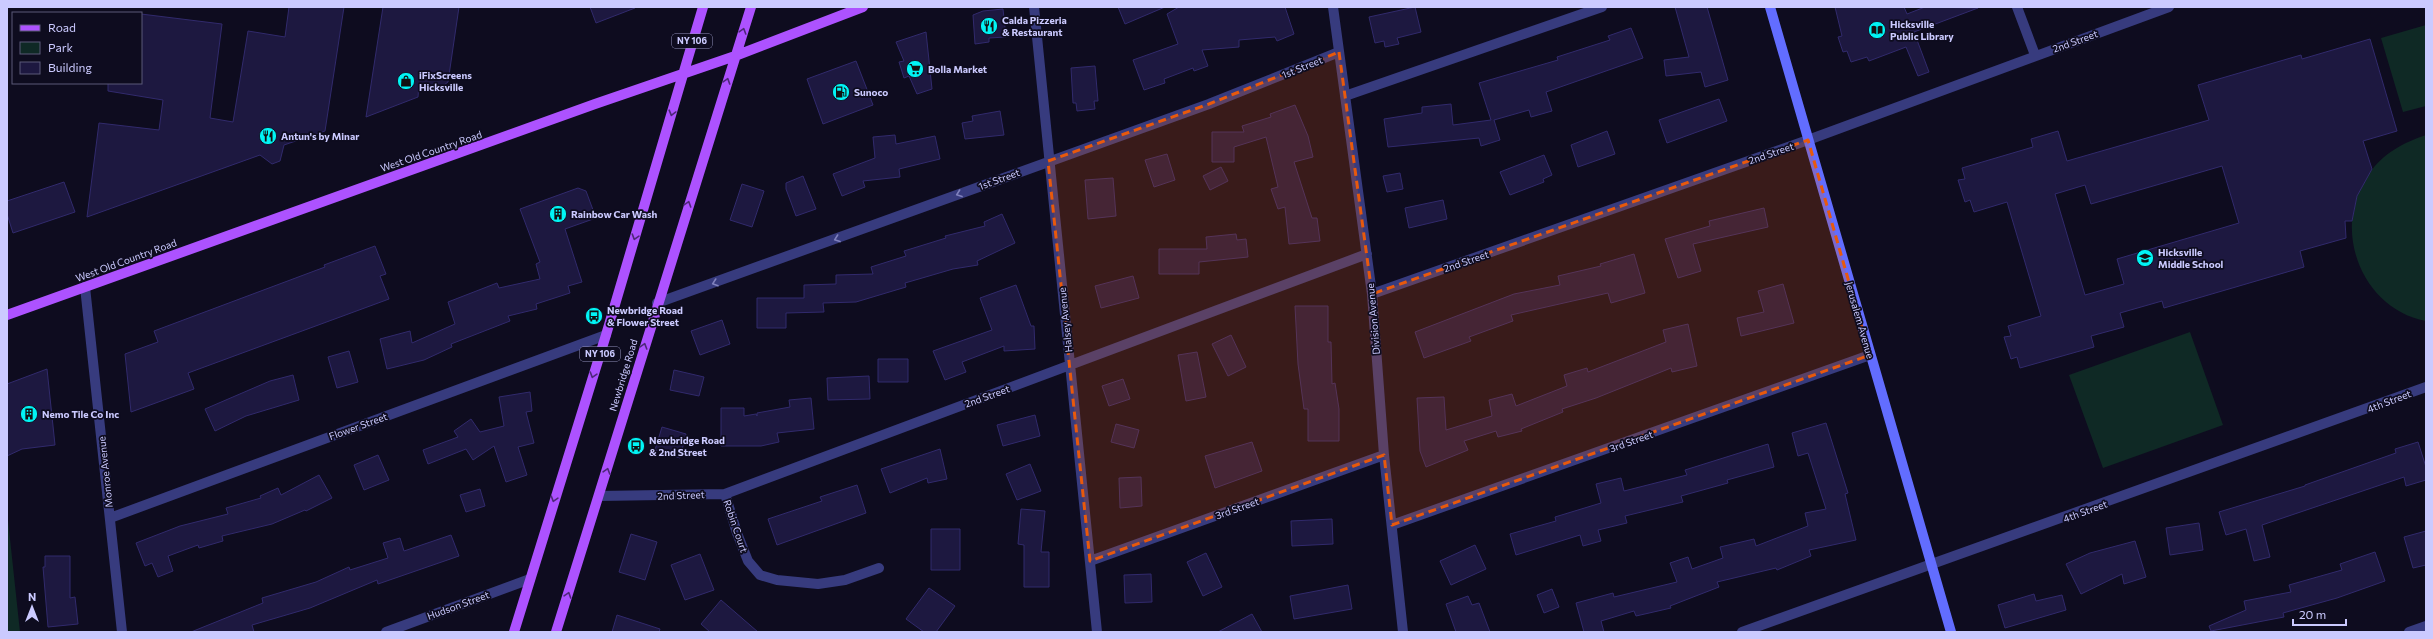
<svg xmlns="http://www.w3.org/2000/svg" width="2433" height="639" viewBox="0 0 2433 639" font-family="Commissioner,sans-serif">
<rect width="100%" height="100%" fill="#0e0c1f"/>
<path fill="#0f2925" d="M2426 25V106L2403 112 2381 38Z
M2426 135V321C2361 309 2330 227 2369 174 2383 153 2403 143 2426 135Z
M2190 332 2223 425 2103 468 2069 375Z
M7 511 20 632H7Z"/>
<path fill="#1d1840" stroke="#312a6c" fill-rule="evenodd" d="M289 7H344L325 131 284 145 280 161 272 164 260 155 87 217 99 123 159 130 163 100 108 91V83H141V14L222 24 210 118 233 122 248 31 285 37Z
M383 7H459L448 82 440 88 419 84 418 97 366 117Z
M590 7H635V8L596 23Z
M1118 7H1165L1125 24Z
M1179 7H1285L1294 34 1277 41 1275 37 1239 40V47L1202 50 1208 66 1194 71 1193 68 1164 79 1165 83 1144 90 1133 60 1178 44 1167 14Z
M1415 7 1421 32 1397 38 1399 44 1385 47 1384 41 1375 43 1369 17Z
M1675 7H1707L1728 80 1705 87 1701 72 1666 76 1664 60 1689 57Z
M1835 7H1904L1907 14 1925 7 1978 8 1914 32 1929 72 1918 76 1906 47 1869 61 1867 57 1851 62 1847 51 1843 52 1838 37 1842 36Z
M1003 9 1006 37 989 38V42L975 44 973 15 983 11Z
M1631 28 1643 58 1546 92 1552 111 1531 117 1529 110 1494 120 1500 140 1481 146 1479 138 1388 147 1384 119 1422 113V107L1451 104 1453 125 1491 120 1479 83 1558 60 1557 57 1610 40 1608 36Z
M926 32 932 89 917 94 909 76 904 78 899 62 904 61 896 42Z
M2370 39 2397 131 2363 141 2372 169 2357 196 2352 221H2345L2346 238 2300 251 2304 267 2164 308 2162 301 2120 313 2124 327 2091 336 2094 347 2020 368 2017 357 2011 359 2004 337 2011 336 2008 326 2041 316 2007 202 1974 212 1970 200 1965 202 1958 180 1965 179 1962 168 2033 147 2031 139 2058 131 2067 161 2209 120 2198 85 2301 55 2302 59ZM2222 166 2239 223 2117 259 2124 284 2085 295 2055 194 2085 185 2091 204Z
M856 61 873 105 823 124 807 79Z
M1095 66 1098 101H1094L1095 109 1077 111 1076 103H1073L1071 68Z
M1719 99 1727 121 1667 143 1659 120Z
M1295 105 1308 136 1313 157 1294 162 1312 218H1317L1320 241 1289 244 1285 207 1278 209 1271 189 1278 187 1266 137 1234 147V162H1212V132H1244L1242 126 1271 117 1270 114Z
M1000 111 1004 135 965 139 962 123 973 121 972 116Z
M1607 131 1615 154 1578 167 1571 145Z
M895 135 896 144 935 136 940 159 899 169 900 177 863 181 865 187 842 196 833 174 875 158 873 137Z
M1167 154 1175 180 1154 187 1145 160Z
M1544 155 1552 175 1543 179 1544 182 1510 195 1500 172Z
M1221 167 1228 181 1210 190 1203 176Z
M1400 173 1403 189 1387 192 1383 176Z
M803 176 816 209 796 216 786 189V183Z
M1113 178 1116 216 1088 219 1085 180Z
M64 182 75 212 13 233 7 214V201Z
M742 184 764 191 752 227 730 220Z
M578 188 586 191 596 218 565 229 582 282 568 286 570 293 536 304 537 309 508 316 510 321 451 344 452 347 424 360 387 369 380 339 410 331 412 343 455 324 448 302 497 283 499 288 540 279 536 264 540 262 520 209Z
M1443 200 1447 219 1409 228 1405 208Z
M1764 208 1768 227 1693 244 1701 271 1678 278 1665 239 1710 226 1709 221Z
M1002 214 1015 243 977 261 978 265 953 269 905 283 906 287 856 302 823 303 824 312 786 313V328H757V298H804V285L836 284V275L873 274 871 267 906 256 904 251 946 238 945 236 985 226 984 222Z
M1236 234 1237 240 1246 239 1248 257 1199 262V274H1159V249H1207L1206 237Z
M375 246 386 274 380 276 389 299 188 373 194 389 131 412 125 354 158 342 154 331 325 267 324 265Z
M1634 254 1645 293 1611 303 1608 293 1511 315 1513 321 1469 337 1471 341 1424 358 1415 332 1514 294 1560 285 1558 276 1601 266 1600 264Z
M1133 276 1139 298 1101 308 1095 286Z
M1783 284 1794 323 1741 336 1737 318 1764 312 1758 291Z
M1016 285 1031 326H1034L1035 349 1004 351V346L962 362 966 372 945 380 933 351 992 330 980 298Z
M1295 306H1328V342H1331L1332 384 1335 383 1339 409V441H1308V409H1304L1298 364Z
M722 320 730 344 700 355 691 331Z
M1688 324 1697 366 1672 372 1671 368 1596 398 1562 409 1563 412 1521 429 1522 431 1498 437 1496 431 1464 441 1468 450 1426 467 1420 451 1417 398 1444 397 1446 430 1492 416 1489 400 1512 394 1516 406 1567 386 1564 375 1587 368 1588 372 1666 342 1663 330Z
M1231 335 1246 367 1228 376 1212 344Z
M349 351 358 382 337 388 328 357Z
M1197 352 1206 397 1186 401 1178 355Z
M878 359H908V382H878Z
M47 369 55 445 22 449 7 456V384Z
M674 370 704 377 699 396 670 390Z
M293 375 299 400 246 416 215 431 205 409 270 381Z
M869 376 870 399 828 400 827 378Z
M1123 379 1130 399 1109 406 1102 386Z
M530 392 532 411 526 412 534 443 518 447 527 475 506 482 494 446 473 460 466 449 428 464 423 450 458 437 454 431 471 419 480 432 504 426 499 397Z
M811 398 814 429 777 433 779 442 761 446H721V408H744V416L756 414 757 416V413L790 407 789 400Z
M1035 415 1040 436 1003 446 997 425Z
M1826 423 1848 493 1845 494 1856 540 1809 550 1811 556 1777 570 1776 568 1717 582 1719 587 1670 606 1671 608 1636 616 1634 611 1601 621 1604 632H1584L1576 603 1613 593 1614 597 1677 582 1670 563 1688 557 1692 569 1723 558 1720 547 1754 539 1756 546 1808 526 1805 513 1826 509 1808 453 1798 456 1792 433Z
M1116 424 1139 430 1134 448 1111 442Z
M662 427 686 434 680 458 655 450Z
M1252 442 1262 471 1215 488 1205 456Z
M2418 442 2426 467V480L2406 486 2404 477 2262 525 2270 557 2254 561 2246 529 2226 535 2219 512 2305 486V485L2396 453 2395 449Z
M1768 444 1774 467 1727 480 1728 483 1681 496 1683 502 1625 516 1627 523 1598 530 1601 541 1583 546 1580 535 1516 555 1510 534 1556 521 1555 517 1601 503 1596 484 1621 478 1624 491 1687 475 1685 470Z
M940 449 947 479 928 483 927 478 890 493 881 469Z
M378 455 389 480 364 490 354 465Z
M1030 464 1041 491 1017 500 1006 474Z
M319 475 332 498 306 511 305 510 272 524 222 536 223 541 199 548 198 545 168 556 173 571 158 577 152 563 145 566 136 543 180 526 228 514 226 508 261 498 260 496 278 488 281 495Z
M1141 477 1142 506 1120 508 1119 478Z
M857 485 866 513 777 545 768 519 822 501 820 497Z
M480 489 485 506 466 512 460 495Z
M1021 509 1045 511 1041 552H1049V587H1024V545L1018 544Z
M1332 519 1333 544 1292 546 1291 521Z
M2199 523 2203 550 2170 555 2166 528Z
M931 529H960V570H931Z
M2426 531V565L2413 568 2404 537Z
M631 534 657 542 645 580 619 572Z
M451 535 459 556 378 584 377 580 310 608 252 625 254 632H191L263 603 262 598 316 582 349 567 350 570 388 558 383 543 400 538 404 551Z
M2135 541 2146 577 2124 584 2122 574 2081 594 2066 564 2090 553Z
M1475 545 1486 569 1451 585 1440 561Z
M2375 552 2385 581 2337 598 2283 613 2284 617 2211 631 2209 626 2246 610 2244 601 2291 592 2289 585 2342 570 2340 564Z
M1206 553 1222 587 1203 596 1187 562Z
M700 554 714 590 685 600 671 565Z
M45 556H70V598L75 597 78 624 48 627 43 567H45Z
M1151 574 1152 602 1125 603 1124 575Z
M1348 585 1352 609 1294 619 1290 596Z
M929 588 955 606 936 632H924L906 619Z
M1552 589 1559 607 1544 613 1537 595Z
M2034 594 2036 601 2062 595 2066 610 2005 628 1998 605Z
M1468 596 1472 605 1479 603 1490 632H1456L1446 604Z
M721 600 758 632H710L701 624Z
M1252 614 1262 632H1218Z
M617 615 660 629 659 632H612Z"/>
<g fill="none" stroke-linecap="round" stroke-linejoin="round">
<path stroke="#373b7e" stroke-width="10" d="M1034 7 1097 632
M1333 7 1372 294 1384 455 1403 632
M2017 7 2035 55
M1345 96 1602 7
M85 287 122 632
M1372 294 1808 140 2169 7
M657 303 1209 104 1339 52
M725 494 737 533 748 561 760 575 777 580 818 584 845 580 879 568
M599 496 725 494 1367 254
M110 518 606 335
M1392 525 1870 355
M1090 561 1384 455
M386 632 530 579
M1742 632 2426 387
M2409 632 2426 626"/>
<path stroke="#626dff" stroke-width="10" d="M1770 7 1951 632"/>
<path stroke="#ad52ff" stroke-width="10" d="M7 315 595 104 735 56 863 7
M514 632 606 335 703 7
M556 632 751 7"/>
</g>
<defs><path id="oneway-chevron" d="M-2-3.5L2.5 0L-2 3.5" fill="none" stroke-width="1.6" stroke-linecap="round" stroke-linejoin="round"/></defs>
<g stroke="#4e2879">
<use href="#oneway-chevron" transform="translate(743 31) rotate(-73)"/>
<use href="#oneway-chevron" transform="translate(727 81) rotate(-72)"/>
<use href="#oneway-chevron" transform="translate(672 113) rotate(105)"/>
<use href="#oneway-chevron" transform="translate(688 204) rotate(-72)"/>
<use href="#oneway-chevron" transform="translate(635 237) rotate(107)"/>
<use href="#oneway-chevron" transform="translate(644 346) rotate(-73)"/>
<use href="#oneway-chevron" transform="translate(593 375) rotate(107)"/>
<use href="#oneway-chevron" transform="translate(607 471) rotate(-73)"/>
<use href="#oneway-chevron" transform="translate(554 499) rotate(107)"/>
<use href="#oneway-chevron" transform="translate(568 595) rotate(-72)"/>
</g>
<g stroke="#8182be">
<use href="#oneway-chevron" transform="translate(959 194) rotate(160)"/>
<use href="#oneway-chevron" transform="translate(837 239) rotate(160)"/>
<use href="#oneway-chevron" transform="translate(715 283) rotate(161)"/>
</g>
<path fill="#e8590c" fill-opacity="0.2" stroke="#e8590c" stroke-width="3" stroke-dasharray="8 5" stroke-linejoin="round" d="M1339 52 1372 294 1808 140 1870 355 1392 525 1384 455 1090 561 1048 161 1209 104Z"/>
<defs>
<symbol id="restaurant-disc" viewBox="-11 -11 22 22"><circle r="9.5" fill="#01f4f5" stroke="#0e0c1f"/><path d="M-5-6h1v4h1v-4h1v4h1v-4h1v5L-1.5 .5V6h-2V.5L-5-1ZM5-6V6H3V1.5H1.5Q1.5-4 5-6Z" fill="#111"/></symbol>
<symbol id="library-disc" viewBox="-11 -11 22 22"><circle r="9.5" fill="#01f4f5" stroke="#0e0c1f"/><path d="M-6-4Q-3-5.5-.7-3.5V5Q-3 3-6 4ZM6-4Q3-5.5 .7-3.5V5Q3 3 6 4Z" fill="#111"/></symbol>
<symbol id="supermarket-disc" viewBox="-11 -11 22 22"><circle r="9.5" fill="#01f4f5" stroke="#0e0c1f"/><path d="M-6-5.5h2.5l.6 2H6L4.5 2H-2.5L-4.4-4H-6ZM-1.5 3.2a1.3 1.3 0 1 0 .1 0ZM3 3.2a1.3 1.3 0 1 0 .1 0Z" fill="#111"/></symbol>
<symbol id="shop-disc" viewBox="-11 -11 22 22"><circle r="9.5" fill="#01f4f5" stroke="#0e0c1f"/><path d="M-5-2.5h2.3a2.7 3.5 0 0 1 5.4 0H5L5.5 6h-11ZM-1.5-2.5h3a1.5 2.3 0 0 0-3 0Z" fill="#111"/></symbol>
<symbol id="fuel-disc" viewBox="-11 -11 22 22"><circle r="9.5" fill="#01f4f5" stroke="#0e0c1f"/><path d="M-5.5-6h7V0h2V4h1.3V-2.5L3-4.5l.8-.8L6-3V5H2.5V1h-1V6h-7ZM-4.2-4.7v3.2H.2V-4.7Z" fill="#111"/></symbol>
<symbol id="building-disc" viewBox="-11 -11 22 22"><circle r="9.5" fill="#01f4f5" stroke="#0e0c1f"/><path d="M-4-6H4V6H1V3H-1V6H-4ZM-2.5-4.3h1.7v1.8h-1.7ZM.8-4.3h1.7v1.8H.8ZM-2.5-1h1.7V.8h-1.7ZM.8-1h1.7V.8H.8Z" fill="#111"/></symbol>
<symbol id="school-disc" viewBox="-11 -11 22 22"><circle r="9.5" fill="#01f4f5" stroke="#0e0c1f"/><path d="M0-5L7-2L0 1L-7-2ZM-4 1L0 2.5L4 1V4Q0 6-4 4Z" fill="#111"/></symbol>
<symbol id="bus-disc" viewBox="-11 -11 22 22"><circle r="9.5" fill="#01f4f5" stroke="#0e0c1f"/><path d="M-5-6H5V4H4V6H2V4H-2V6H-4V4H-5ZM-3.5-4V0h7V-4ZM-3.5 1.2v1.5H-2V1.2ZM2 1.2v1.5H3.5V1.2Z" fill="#111"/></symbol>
</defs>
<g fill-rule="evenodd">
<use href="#restaurant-disc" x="979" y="16" width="20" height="20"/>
<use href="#library-disc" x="1867" y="20" width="20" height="20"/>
<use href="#supermarket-disc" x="905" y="59" width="20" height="20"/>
<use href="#shop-disc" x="396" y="71" width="20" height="20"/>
<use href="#fuel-disc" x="831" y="82" width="20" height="20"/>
<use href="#restaurant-disc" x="258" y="126" width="20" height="20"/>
<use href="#building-disc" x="548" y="204" width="20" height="20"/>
<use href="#school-disc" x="2135" y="248" width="20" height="20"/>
<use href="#bus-disc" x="584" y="306" width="20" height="20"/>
<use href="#building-disc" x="19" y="404" width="20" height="20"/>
<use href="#bus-disc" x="626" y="436" width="20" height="20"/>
</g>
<g text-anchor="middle" stroke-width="3.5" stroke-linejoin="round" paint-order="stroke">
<g fill="#0e0c1f" stroke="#9291bc" stroke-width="1">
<rect x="672" y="34" width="40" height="14" rx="3"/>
<rect x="580" y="347" width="40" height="14" rx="3"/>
</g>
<g font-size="9" font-weight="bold" fill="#cbcaff">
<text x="692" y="44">NY 106</text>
<text x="600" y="357">NY 106</text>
</g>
<g font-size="10" font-weight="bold" fill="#cbcaff" stroke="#0e0c1f" text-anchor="start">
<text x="1002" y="24">Calda Pizzeria<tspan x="1002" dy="12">&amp; Restaurant</tspan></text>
<text x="1890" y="28">Hicksville<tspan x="1890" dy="12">Public Library</tspan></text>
<text x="928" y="73">Bolla Market</text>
<text x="419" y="79">iFixScreens<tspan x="419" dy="12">Hicksville</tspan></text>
<text x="854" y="96">Sunoco</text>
<text x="281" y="140">Antun's by Minar</text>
<text x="571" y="218">Rainbow Car Wash</text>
<text x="2158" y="256">Hicksville<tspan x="2158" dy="12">Middle School</tspan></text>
<text x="607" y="314">Newbridge Road<tspan x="607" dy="12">&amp; Flower Street</tspan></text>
<text x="42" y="418">Nemo Tile Co Inc</text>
<text x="649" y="444">Newbridge Road<tspan x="649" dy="12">&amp; 2nd Street</tspan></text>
</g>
<g font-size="10" fill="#cbcaff" stroke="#0e0c1f">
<text transform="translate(2075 41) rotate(-20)" y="4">2nd Street</text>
<text transform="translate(1302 67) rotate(-22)" y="4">1st Street</text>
<text transform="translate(431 151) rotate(-19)" y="4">West Old Country Road</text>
<text transform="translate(1771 153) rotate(-19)" y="4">2nd Street</text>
<text transform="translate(999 179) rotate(-20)" y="4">1st Street</text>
<text transform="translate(126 260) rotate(-20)" y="4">West Old Country Road</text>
<text transform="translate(1466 261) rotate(-19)" y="4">2nd Street</text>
<text transform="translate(1373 319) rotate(-95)" y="4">Division Avenue</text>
<text transform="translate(1065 320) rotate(-96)" y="4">Halsey Avenue</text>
<text transform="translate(1860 320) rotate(74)" y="4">Jerusalem Avenue</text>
<text transform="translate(623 375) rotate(-73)" y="4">Newbridge Road</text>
<text transform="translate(987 396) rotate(-20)" y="4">2nd Street</text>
<text transform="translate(2389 401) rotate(-21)" y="4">4th Street</text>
<text transform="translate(358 426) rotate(-20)" y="4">Flower Street</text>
<text transform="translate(1631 441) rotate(-20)" y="4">3rd Street</text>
<text transform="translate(105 472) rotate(-96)" y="4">Monroe Avenue</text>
<text transform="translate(681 495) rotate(-2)" y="4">2nd Street</text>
<text transform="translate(1237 508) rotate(-20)" y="4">3rd Street</text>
<text transform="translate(2085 511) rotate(-20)" y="4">4th Street</text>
<text transform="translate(736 526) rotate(71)" y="4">Robin Court</text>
<text transform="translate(458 605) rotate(-20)" y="4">Hudson Street</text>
</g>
</g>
<rect width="2433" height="639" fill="none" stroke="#cbcaff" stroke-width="16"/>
<rect x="12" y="12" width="130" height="72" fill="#0e0c1f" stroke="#5a5879"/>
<rect x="20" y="25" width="20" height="6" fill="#ad52ff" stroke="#5a5879"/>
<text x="48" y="32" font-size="12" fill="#cbcaff">Road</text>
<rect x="20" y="42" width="20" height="12" fill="#0f2925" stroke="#5a5879"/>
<text x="48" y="52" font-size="12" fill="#cbcaff">Park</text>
<rect x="20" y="62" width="20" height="12" fill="#1d1840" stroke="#5a5879"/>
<text x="48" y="72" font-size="12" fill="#cbcaff">Building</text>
<g transform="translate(32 607)" stroke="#0e0c1f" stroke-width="3" paint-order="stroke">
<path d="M0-3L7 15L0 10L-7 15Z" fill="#cbcaff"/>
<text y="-6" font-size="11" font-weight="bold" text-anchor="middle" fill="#cbcaff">N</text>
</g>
<path d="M2293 619v6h53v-6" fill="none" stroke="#cbcaff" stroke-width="2"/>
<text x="2299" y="619" font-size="12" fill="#cbcaff" stroke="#0e0c1f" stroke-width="3" paint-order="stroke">20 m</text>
</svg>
